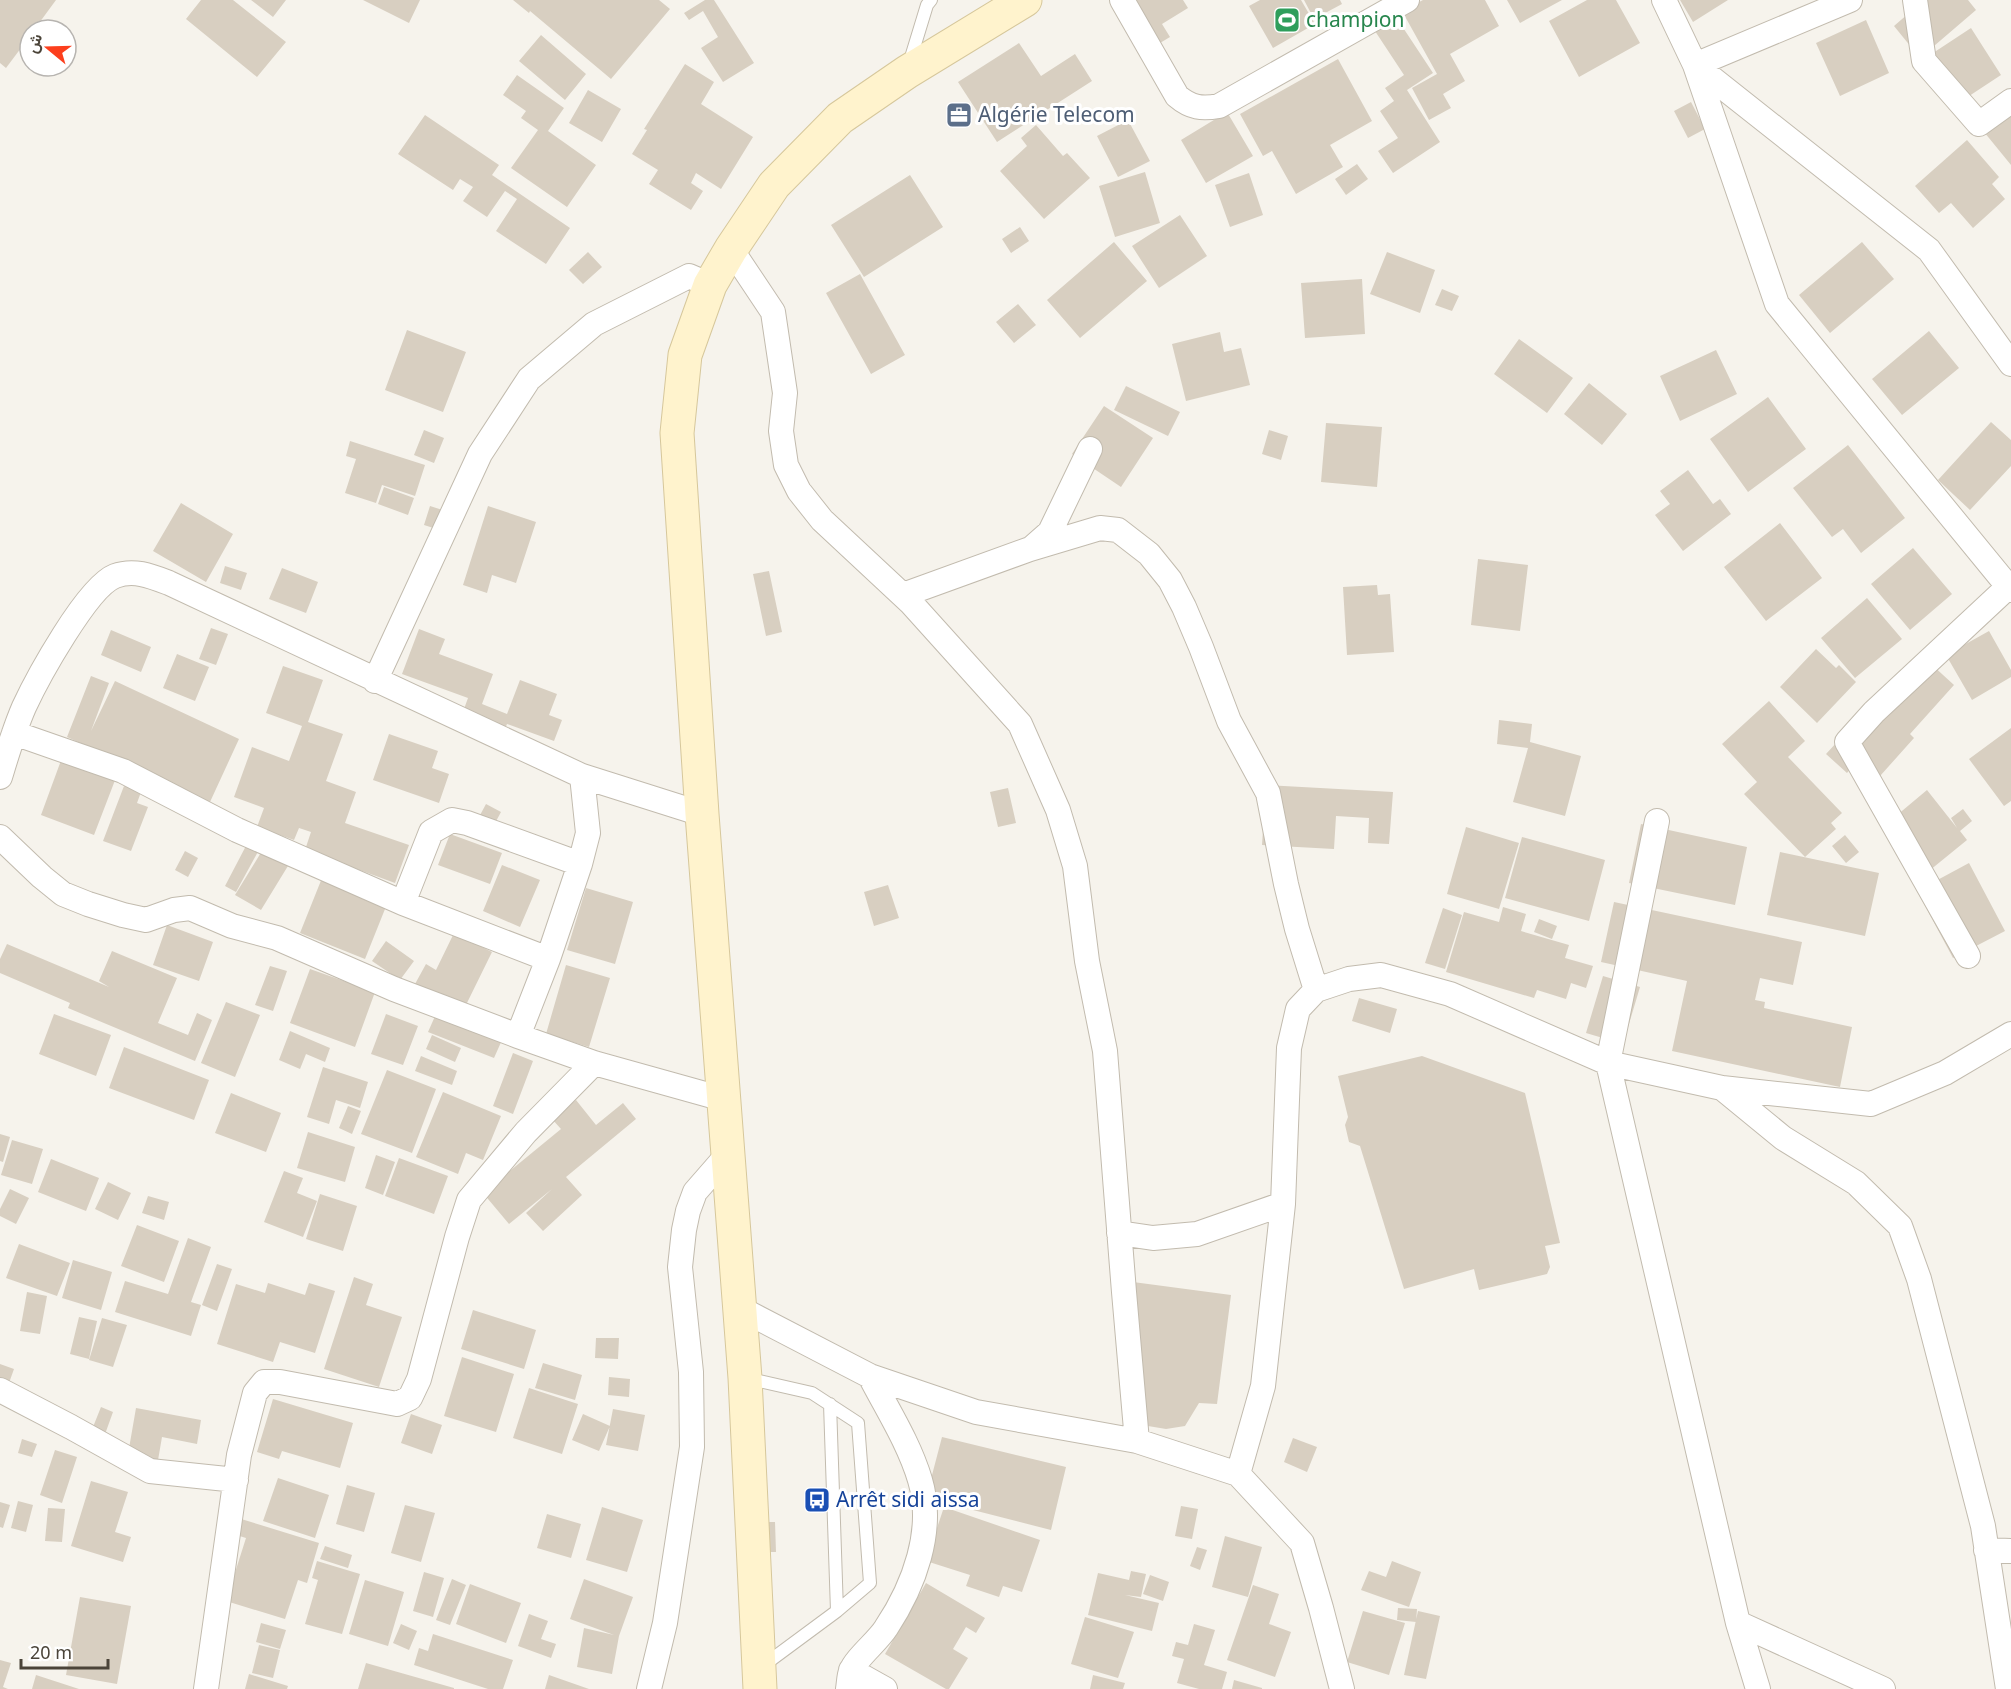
<svg xmlns="http://www.w3.org/2000/svg" width="2011" height="1689" viewBox="0 0 2011 1689" font-family="'Noto Sans',Vazirmatn,sans-serif">
<rect width="100%" height="100%" fill="#f6f3ec"/>
<path fill="#d8cfc1" d="M0 0H56L34 30H30V36L6 68 0 63Z
M201 0H233L286 42 257 77 186 19Z
M251 0H286L273 17Z
M363 0H420L409 23Z
M513 0H659L670 9 611 79 530 11 529 13Z
M705 0H714L754 63 723 82 701 48 718 37 703 11 689 20 684 13Z
M1113 0H1183L1188 8 1162 24 1170 37 1155 46Z
M1260 0H1301L1315 24 1273 48 1249 6Z
M1304 0H1340L1342 4 1314 19Z
M1423 0H1485L1499 26 1450 54 1465 81 1443 94 1451 108 1429 120 1412 88 1437 74 1402 11Z
M1507 0H1562L1520 23Z
M1587 0H1616L1640 43 1579 77 1549 21Z
M1680 0H1728L1693 22Z
M1924 0H1968L1976 10 1920 58 1894 26Z
M1394 14 1433 73 1407 90 1440 142 1393 173 1378 151 1398 138 1380 111 1394 101 1385 88 1404 75 1373 28Z
M1866 20 1889 73 1840 96 1816 43Z
M1971 28 2001 75 1960 102 1930 55Z
M541 35 586 74 565 100 519 61Z
M1019 43 1041 76 1075 54 1092 81 997 142 958 82Z
M1338 59 1372 121 1330 145 1343 167 1296 194 1272 151 1263 156 1240 114Z
M685 64 714 82 701 104 753 137 721 189 696 173 691 183 703 191 691 210 649 184 658 170 632 154 647 130 644 129Z
M517 75 564 108 548 131 596 165 567 207 511 168 538 130 521 118 526 111 503 95Z
M588 90 621 109 602 142 569 123Z
M1691 102 1705 129 1688 138 1674 111Z
M1227 112 1253 156 1206 183 1181 140Z
M2011 114V165L1980 127Z
M425 115 499 165 492 175 570 228 546 264 496 231 517 199 505 191 487 217 463 201 473 187 460 179 453 190 398 154Z
M1128 120 1150 161 1118 177 1097 136Z
M1036 125 1063 156 1067 153 1090 178 1044 219 1000 171 1027 146 1021 138Z
M1967 140 1999 177 1992 184 2005 199 1973 228 1951 203 1939 213 1915 186Z
M1357 164 1368 179 1346 195 1335 179Z
M1145 172 1160 223 1115 237 1099 186Z
M1249 173 1263 215 1230 227 1215 185Z
M910 175 943 227 864 277 831 225Z
M1180 215 1207 256 1159 288 1132 246Z
M1020 227 1029 241 1011 253 1002 239Z
M1114 242 1147 281 1080 338 1047 300Z
M1862 242 1894 279 1830 333 1799 295Z
M588 252 602 267 583 284 569 270Z
M1387 252 1435 270 1420 313 1370 294Z
M860 274 905 355 871 374 826 293Z
M1362 279 1365 334 1305 338 1301 283Z
M1442 289 1459 296 1452 311 1435 305Z
M1018 304 1036 325 1014 343 996 322Z
M407 330 466 352 443 412 385 390Z
M1929 331 1959 368 1902 415 1872 379Z
M1220 332 1224 352 1241 348 1250 385 1186 401 1172 344Z
M1519 339 1573 378 1547 413 1494 374Z
M1716 350 1737 394 1680 421 1660 376Z
M1589 383 1627 414 1602 445 1564 414Z
M1126 386 1180 412 1168 436 1114 410Z
M1768 397 1806 449 1748 492 1710 439Z
M1104 406 1153 438 1121 487 1072 454Z
M1991 422 2011 440V466L1970 510 1938 480Z
M1326 423 1382 427 1377 487 1321 482Z
M424 430 444 438 434 463 414 455Z
M1269 430 1288 436 1281 460 1262 454Z
M350 441 425 465 415 496 382 485 376 503 345 493 356 459 346 456Z
M1848 445 1905 518 1861 553 1843 529 1832 537 1793 488Z
M1688 470 1713 504 1720 499 1731 514 1683 551 1655 515 1670 504 1660 491Z
M384 487 414 498 408 515 378 504Z
M181 503 233 534 206 582 153 551Z
M430 506 455 514 449 533 424 525Z
M488 506 536 522 516 583 492 575 487 593 463 585Z
M1780 523 1822 578 1766 621 1724 567Z
M1913 548 1952 594 1910 630 1871 584Z
M1478 559 1528 565 1520 631 1471 625Z
M225 566 247 573 241 590 220 583Z
M282 568 318 582 306 613 269 599Z
M769 571 782 632 766 636 753 574Z
M1377 585 1378 595 1390 594 1394 652 1347 655 1343 587Z
M1867 598 1902 639 1855 678 1821 638Z
M211 628 228 634 216 665 199 659Z
M419 629 445 639 439 654 493 674 482 704 507 714 520 680 557 694 549 715 562 720 554 741 507 724 502 736 460 720 468 698 402 674Z
M111 630 151 647 141 672 101 655Z
M1989 631 2011 670V677L1972 700 1946 655Z
M1816 649 1836 668 1839 665 1856 682 1817 723 1780 687Z
M1919 653 1954 685 1910 734 1914 738 1872 785 1852 767 1847 773 1826 754Z
M177 654 209 667 195 701 163 688Z
M283 666 323 680 308 722 343 734 326 781 356 792 345 823 409 845 395 883 305 850 311 832 299 828 294 840 257 827 264 808 234 797 252 747 289 761 302 726 266 713Z
M91 676 109 683 91 731 115 681 239 739 210 802 67 737Z
M1769 701 1805 741 1788 757 1842 813 1831 823 1836 829 1805 857 1744 794 1757 782 1722 744Z
M1499 720 1532 724 1530 742 1581 756 1565 816 1513 802 1528 748 1497 744Z
M2011 728V801L2004 806 1969 759Z
M389 734 438 751 432 768 449 774 439 803 373 780Z
M63 755 117 775 94 835 41 815Z
M1266 785 1393 792 1389 844 1368 843 1369 818 1336 816 1334 849 1262 845Z
M124 786 141 792 137 803 148 807 131 851 103 841Z
M1008 788 1016 823 998 827 990 792Z
M1927 790 1957 828 1951 818 1963 809 1972 821 1960 831 1967 840 1924 875 1884 826Z
M486 804 501 812 494 825 479 817Z
M1641 824 1747 847 1735 905 1629 883Z
M1466 827 1519 843 1499 909 1447 894Z
M450 834 502 853 490 884 438 865Z
M1845 835 1859 852 1846 863 1832 846Z
M1522 837 1605 860 1589 921 1505 898Z
M248 842 260 848 236 892 225 886Z
M265 846 291 861 261 910 235 895Z
M185 851 198 858 188 877 175 870Z
M1780 852 1879 873 1865 936 1767 915Z
M1969 863 2005 931 1953 958 1917 891Z
M502 865 540 880 520 927 483 911Z
M322 878 387 904 365 959 300 933Z
M888 885 899 918 874 926 864 892Z
M586 888 633 902 615 964 567 950Z
M1614 902 1802 942 1793 985 1760 978 1755 1000 1765 1002 1764 1008 1852 1027 1840 1087 1672 1051 1687 981 1601 962Z
M1503 907 1526 914 1521 931 1569 945 1565 958 1593 966 1586 988 1571 983 1566 999 1537 990 1534 998 1446 972 1464 912 1499 922Z
M1443 908 1462 915 1445 969 1425 963Z
M1539 919 1557 926 1552 939 1534 932Z
M167 925 213 942 199 981 153 965Z
M454 933 492 952 464 1009 415 984 426 964 436 970Z
M386 941 414 961 400 980 372 961Z
M7 944 109 987 99 981 112 951 177 978 158 1023 188 1035 197 1013 212 1020 195 1061 68 1008 70 1003 0 973V959Z
M566 965 610 978 589 1047 546 1034Z
M270 966 287 971 273 1011 255 1005Z
M310 969 375 992 355 1047 290 1023Z
M1603 976 1640 987 1623 1044 1586 1033Z
M1359 998 1397 1009 1390 1033 1352 1021Z
M226 1002 260 1015 235 1077 201 1063Z
M54 1014 111 1035 96 1076 39 1054Z
M386 1014 418 1026 403 1065 371 1054Z
M436 1014 502 1040 494 1058 428 1032Z
M290 1031 330 1048 325 1062 306 1054 300 1069 279 1060Z
M432 1035 461 1048 455 1062 426 1049Z
M124 1047 209 1080 194 1120 109 1088Z
M513 1053 533 1061 513 1114 493 1106Z
M421 1056 457 1071 452 1085 415 1071Z
M1422 1056 1525 1093 1560 1243 1545 1246 1550 1267 1547 1274 1479 1290 1474 1269 1404 1289 1360 1146 1349 1142 1345 1125 1348 1117 1338 1076Z
M323 1067 368 1082 360 1108 336 1100 329 1124 307 1117Z
M387 1070 436 1089 412 1153 361 1134Z
M443 1092 501 1116 483 1160 466 1153 458 1174 416 1157Z
M231 1093 281 1113 266 1152 215 1133Z
M576 1100 596 1125 623 1103 636 1119 566 1177 582 1195 543 1231 526 1213 552 1189 509 1224 483 1193 561 1129 552 1119Z
M348 1106 361 1111 352 1134 339 1128Z
M308 1132 355 1147 345 1182 297 1168Z
M0 1134 10 1137 3 1162 0 1161Z
M12 1140 43 1149 32 1184 1 1175Z
M376 1155 395 1162 383 1195 365 1188Z
M399 1158 448 1176 434 1214 385 1196Z
M51 1159 99 1178 86 1211 38 1192Z
M284 1171 303 1178 297 1193 317 1201 303 1237 264 1222Z
M108 1182 131 1193 118 1220 95 1209Z
M10 1189 29 1198 16 1224 0 1216V1209Z
M320 1194 357 1206 343 1251 306 1239Z
M148 1196 169 1202 164 1220 142 1213Z
M137 1225 179 1241 164 1282 121 1266Z
M188 1238 211 1247 191 1302 201 1305 191 1336 115 1312 125 1281 168 1294Z
M19 1244 70 1263 57 1296 6 1278Z
M73 1260 112 1272 101 1310 62 1298Z
M217 1264 232 1269 217 1311 202 1305Z
M354 1277 373 1284 366 1305 402 1317 379 1387 324 1369Z
M1133 1282 1231 1295 1217 1404 1199 1403 1185 1426 1166 1429 1148 1426 1128 1416 1120 1395Z
M268 1283 305 1295 309 1283 335 1291 315 1353 280 1342 273 1362 217 1344 236 1284 265 1293Z
M27 1292 47 1296 40 1334 20 1331Z
M473 1310 536 1330 524 1369 461 1349Z
M79 1317 97 1321 89 1359 70 1354Z
M102 1318 127 1325 113 1367 89 1360Z
M596 1338H619L618 1359 595 1358Z
M462 1357 514 1374 496 1432 444 1416Z
M543 1363 582 1375 575 1400 535 1388Z
M0 1364 14 1369 5 1394 0 1392Z
M609 1377 630 1379 629 1397 608 1395Z
M529 1388 578 1404 562 1454 513 1438Z
M273 1399 353 1423 340 1468 282 1451 279 1459 257 1452Z
M101 1407 113 1412 104 1437 91 1432Z
M136 1408 201 1420 197 1444 162 1437 157 1466 127 1460Z
M613 1409 645 1415 638 1451 606 1445Z
M411 1414 442 1425 432 1454 401 1443Z
M583 1414 610 1426 599 1451 572 1440Z
M942 1437 1066 1467 1051 1530 926 1498Z
M1293 1438 1317 1447 1307 1472 1284 1462Z
M22 1439 37 1444 32 1457 18 1453Z
M55 1450 77 1457 62 1503 40 1495Z
M278 1478 329 1495 315 1538 263 1521Z
M91 1481 128 1492 115 1532 131 1537 123 1562 71 1546Z
M347 1485 375 1493 364 1532 336 1524Z
M18 1501 33 1505 26 1532 11 1528Z
M0 1502 10 1505 3 1528 0 1527Z
M405 1505 435 1513 421 1562 391 1553Z
M1181 1506 1198 1509 1192 1539 1175 1536Z
M602 1507 643 1520 627 1572 586 1560Z
M944 1507 1040 1540 1022 1592 1003 1586 999 1597 966 1586 970 1575 926 1561Z
M48 1508 65 1509 62 1542 45 1541Z
M547 1514 581 1524 571 1558 537 1548Z
M238 1518 319 1543 307 1583 298 1580 285 1619 226 1601 246 1538 233 1534Z
M757 1522H775L776 1552H758Z
M1225 1536 1262 1547 1248 1597 1212 1587Z
M325 1546 352 1555 348 1568 320 1559Z
M1197 1547 1207 1550 1200 1570 1190 1566Z
M317 1561 360 1574 342 1634 305 1624 318 1580 312 1578Z
M1392 1561 1421 1572 1409 1607 1361 1590 1369 1571 1386 1577Z
M1131 1571 1146 1574 1141 1597 1125 1595 1159 1603 1152 1631 1088 1615 1098 1573 1129 1580Z
M424 1572 444 1578 433 1617 413 1611Z
M1150 1575 1169 1582 1163 1601 1143 1594Z
M452 1579 466 1585 450 1625 436 1620Z
M584 1579 633 1597 619 1636 612 1674 577 1667 584 1628 614 1635 570 1619Z
M365 1580 404 1592 388 1646 349 1634Z
M926 1583 985 1618 976 1633 966 1627 953 1649 968 1658 949 1689H946L885 1654Z
M470 1584 521 1603 506 1643 456 1624Z
M1253 1585 1279 1594 1269 1624 1291 1632 1275 1677 1227 1660Z
M80 1597 131 1606 117 1684 66 1675Z
M1398 1608 1417 1609 1416 1622 1397 1620Z
M1363 1611 1405 1623 1389 1675 1347 1662Z
M1418 1611 1440 1616 1426 1679 1404 1675Z
M529 1614 548 1621 541 1639 556 1644 551 1658 518 1646Z
M1085 1617 1134 1632 1118 1678 1071 1664Z
M261 1623 286 1630 280 1649 256 1642Z
M401 1624 417 1631 409 1650 393 1643Z
M1194 1624 1215 1630 1204 1665 1227 1672 1222 1689H1199L1177 1683 1184 1659 1172 1656 1176 1642 1188 1645Z
M433 1634 513 1660 503 1689H488L414 1665 419 1648 428 1651Z
M259 1645 280 1650 273 1678 252 1673Z
M0 1660 11 1663 3 1687 8 1689H0Z
M366 1663 454 1688V1689H358Z
M249 1674 288 1686 287 1689H245Z
M36 1675 79 1689H32Z
M549 1675 589 1689H545Z
M1093 1675 1125 1683 1123 1689H1090Z
M1234 1680 1262 1688V1689H1232Z"/>
<g fill="none" stroke-linecap="round" stroke-linejoin="round">
<defs>
<path id="service" d="M909 64 927 5 931 0
M746 1378 812 1393 858 1423 870 1583 837 1611 764 1665
M830 1404 837 1611"/>
<path id="minor" d="M1122 0 1177 96C1191 108 1202 109 1219 106L1407 0
M1664 0 1695 65 1850 0
M1915 0 1924 61 1979 124 2011 101
M1695 65 1777 304 2011 590
M1695 65 1929 250 2011 364
M731 249 773 312 785 393 781 431 786 465 799 491 822 520 911 603 1020 724 1058 810 1075 866 1087 961 1105 1051 1124 1292 1137 1441
M1033 547 1050 532 1090 449
M903 595 1030 549 1100 528 1118 530 1149 554 1170 580 1184 607 1201 647 1229 721 1268 793 1286 884 1297 929 1316 990
M375 681 480 454 529 379 594 324 689 276 710 285
M14 733 123 771 237 830 403 903 548 959
M0 777C7 754 14 730 24 707 37 679 87 587 115 576 134 569 151 576 169 583L582 776 702 814
M1657 821 1608 1063 1738 1623 1758 1689
M0 837 42 877 63 894 88 904 123 915 146 920 174 910 190 908 232 926 277 938 394 989 518 1036 594 1063 723 1099
M403 903 431 832 452 820 467 823 580 864
M1968 956 1847 742 1874 712 2008 587
M518 1036 548 959 580 864 588 833 582 776
M1722 1088 1783 1138 1856 1183 1900 1226 1919 1279 1983 1526 2008 1689
M1119 1233 1153 1238 1197 1234 1283 1204
M739 1308 870 1376 976 1412 1137 1441 1238 1474 1263 1386 1283 1204 1289 1048 1298 1009 1316 990 1349 979 1381 975 1450 994 1608 1063 1722 1088 1871 1104 1945 1073 2011 1034
M0 1390 71 1427 150 1471 236 1480
M1238 1474 1302 1543 1321 1608 1342 1689
M1986 1550 2011 1551
M1738 1623 1883 1689
M851 1670 885 1689
M206 1689 239 1455 255 1393 264 1382H280L397 1404 410 1398 419 1379 457 1237 469 1200 526 1132 594 1063
M649 1689 665 1623 692 1447 691 1372 680 1267 684 1230 688 1211 695 1192 729 1153
M848 1689C849 1683 849 1676 851 1671 856 1658 878 1641 886 1628 914 1586 935 1530 920 1480 909 1443 887 1409 870 1376"/>
<path id="secondary" d="M760 1689 745 1378 702 814 677 433 685 355 710 285 731 249 774 185 840 118 907 72 1025 0"/>
</defs>
<use href="#service" stroke="#c2bbae" stroke-width="14"/>
<use href="#minor" stroke="#c2bbae" stroke-width="26"/>
<use href="#secondary" stroke="#d6c79b" stroke-width="35"/>
<use href="#service" stroke="#fff" stroke-width="12"/>
<use href="#minor" stroke="#fff" stroke-width="24"/>
<use href="#secondary" stroke="#fff3cd" stroke-width="33"/>
</g>
<defs>
<symbol id="stadium-square" viewBox="-11 -11 22 22"><rect x="-9" y="-9" width="18" height="18" rx="4" fill="#2e9e5b" stroke="#fff"/><path d="M0-5a6.5 5 0 1 0 0 10a6.5 5 0 1 0 0-10ZM-3.5-1.8h7v3.6h-7Z" fill="#fff"/></symbol>
<symbol id="office-square" viewBox="-11 -11 22 22"><rect x="-9" y="-9" width="18" height="18" rx="4" fill="#5c6f8a" stroke="#fff"/><path d="M-6-3h4V-5.5h4V-3h4V5H-6ZM-1-4.5V-3h2v-1.5ZM-6 0V1H6V0Z" fill="#fff"/></symbol>
<symbol id="bus-square" viewBox="-11 -11 22 22"><rect x="-9" y="-9" width="18" height="18" rx="4" fill="#1a4fb4" stroke="#fff"/><path d="M-5-6H5V4H4V6H2V4H-2V6H-4V4H-5ZM-3.5-4V0h7V-4ZM-3.5 1.2v1.5H-2V1.2ZM2 1.2v1.5H3.5V1.2Z" fill="#fff"/></symbol>
</defs>
<g fill-rule="evenodd">
<use href="#stadium-square" x="1272" y="5" width="30" height="30"/>
<use href="#office-square" x="944" y="100" width="30" height="30"/>
<use href="#bus-square" x="802" y="1485" width="30" height="30"/>
</g>
<g text-anchor="middle" stroke-width="6" stroke-linejoin="round" paint-order="stroke">
<g font-size="21" fill="#27864d" stroke="#fff" text-anchor="start">
<text x="1306" y="27">champion</text>
</g>
<g font-size="21" fill="#4e5e75" stroke="#fff" text-anchor="start">
<text x="978" y="122">Algérie Telecom</text>
</g>
<g font-size="21" fill="#164399" stroke="#fff" text-anchor="start">
<text x="836" y="1507">Arrêt sidi aissa</text>
</g>
</g>
<g transform="translate(48 48) rotate(289)"><circle r="28" fill="#ffffff" stroke="#b7b4b0" stroke-width="1.5"/>
<path d="M0-4.5L10 22L0 15L-10 22Z" fill="#fc3f1d"/>
<text y="-9" font-size="16" font-weight="bold" text-anchor="middle" fill="#4b4439">ش</text>
</g>
<path d="M21 1659v9h87v-9" fill="none" stroke="#4b4439" stroke-width="3"/>
<text x="30" y="1659" font-size="18" fill="#4b4439" stroke="#ffffff" stroke-width="4.5" paint-order="stroke">20 m</text>
</svg>
